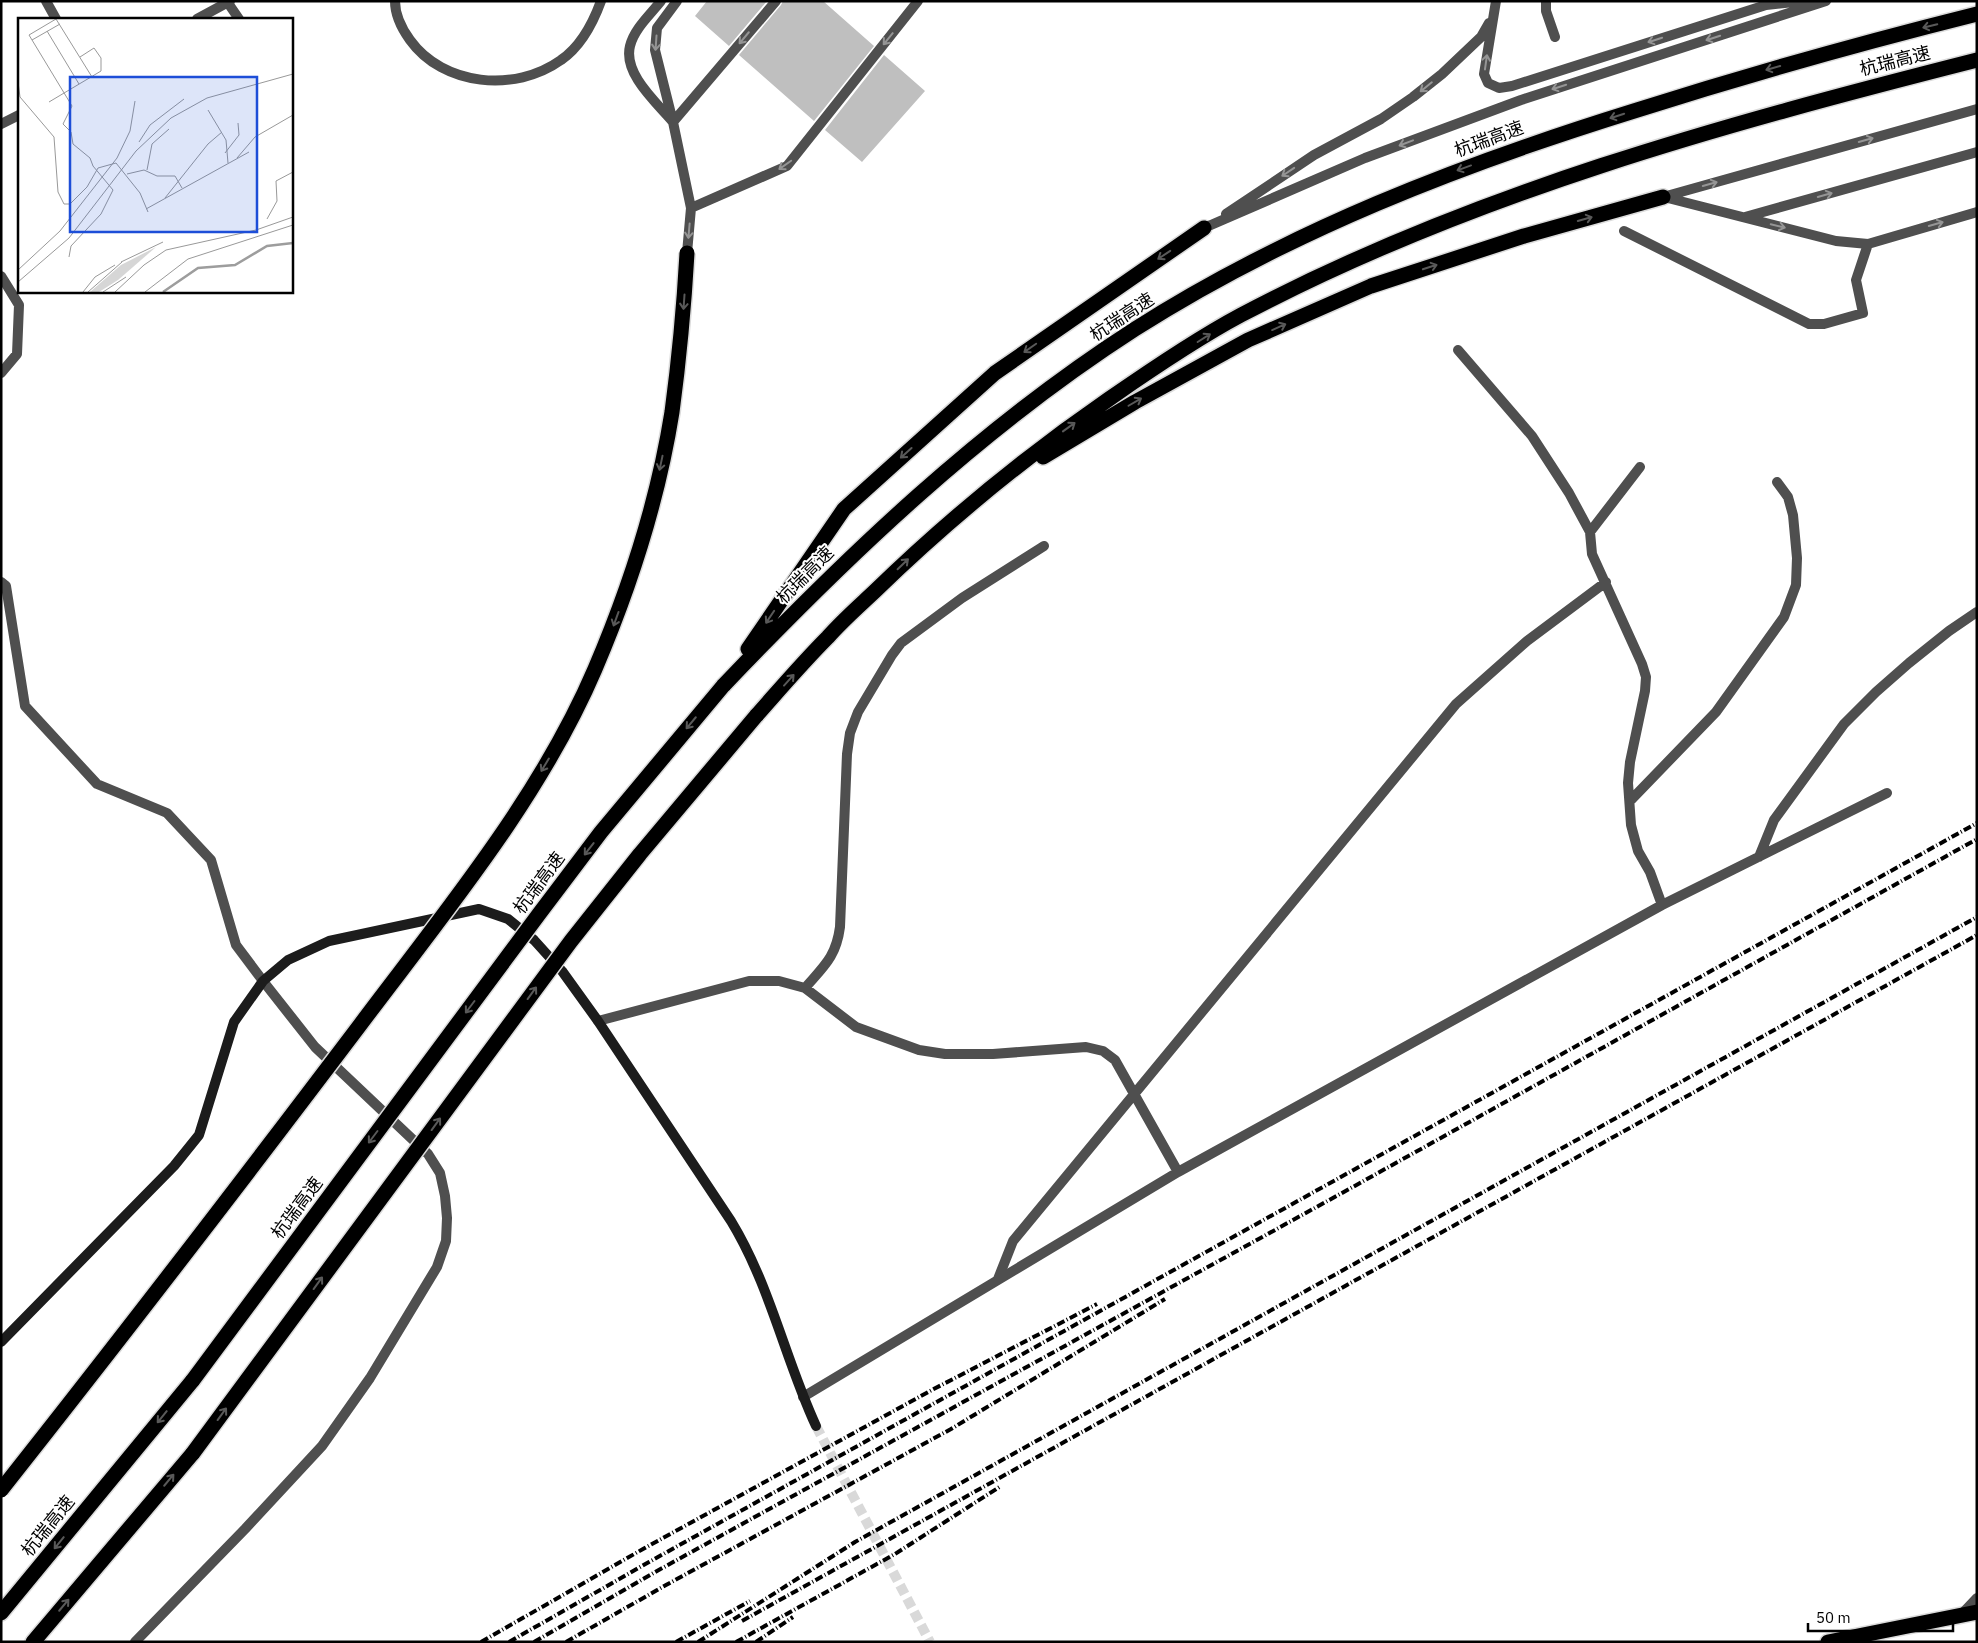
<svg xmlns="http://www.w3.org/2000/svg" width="1978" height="1643" viewBox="0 0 1978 1643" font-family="'IBM Plex Sans','Noto Sans SC',sans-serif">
<rect width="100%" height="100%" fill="#fff"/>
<path fill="#bfbfbf" d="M707 1H767L729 46 695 16Z
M783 1H823L874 46 814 121 739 55 781 5Z
M884 55 925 91 862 162 825 130Z"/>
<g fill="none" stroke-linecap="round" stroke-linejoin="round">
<path stroke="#d9d9d9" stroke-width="10" stroke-dasharray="10 5" stroke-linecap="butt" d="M816 1426 930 1642"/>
<defs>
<path id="highway" d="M1043 457 1135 402 1248 340 1371 286 1524 236 1663 197
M748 649 844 509 995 373 1204 228
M723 686C849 554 981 428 1135 329 1289 231 1460 165 1634 111 1747 75 1861 43 1977 14
M756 716C780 689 803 662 828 637 842 621 858 607 874 592 947 521 1025 457 1109 399 1152 369 1196 339 1241 315 1472 193 1725 124 1977 60
M1 1613 193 1380
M33 1642 193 1453
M1828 1642 1977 1612"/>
</defs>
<use href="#highway" stroke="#dbdbdb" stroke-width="18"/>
<path stroke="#4f4f4f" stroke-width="10" d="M395 1C395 15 402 29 410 40 443 86 515 93 561 60 580 47 593 23 601 1
M661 1C650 15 634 29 630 46 623 74 657 103 673 122L776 1
M677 1 657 28 655 50 673 122 691 208 687 253
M1496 1 1484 74 1488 83 1499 88 1512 86 1766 5 1803 1
M1546 1V11L1555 37
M228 3 239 19
M1663 197 1977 109
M1664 197 1836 241 1868 244 1977 212
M691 208 787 166 918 1
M1226 214 1314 155 1381 119 1413 97 1442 74 1481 37 1489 23
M1745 217 1977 152
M1204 228 1365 158 1521 100 1826 1
M1624 231 1809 324H1824L1863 313 1856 280 1868 244"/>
<path stroke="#4f4f4f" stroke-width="10" d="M46 1 56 19
M197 19 230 1
M1 124 19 115
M1 276 19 305 17 354 1 373
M1458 350 1532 436 1569 493 1590 532 1592 554 1642 664 1646 677 1645 691 1630 762 1628 783 1631 825 1638 851 1650 872 1662 905
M1590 532 1640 467
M1 582 6 586 25 706 97 784 167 813 211 860 236 945 263 981 315 1047 428 1154 440 1173 445 1196 447 1218 446 1241 437 1267 370 1378 322 1446 245 1529 135 1642
M1630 801 1716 712 1784 617 1796 585 1797 558 1793 515 1788 497 1777 482
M1759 857 1774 820 1844 724 1876 692 1909 663 1949 631 1977 612
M805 988C824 966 836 957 840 927L847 754 850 733 858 712 892 655 901 643 962 598 1044 546
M598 1021 749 981H779L805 988 856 1027 919 1050 945 1054H993L1086 1047 1103 1051 1115 1060 1178 1172
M998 1279 1013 1241 1456 704 1527 641 1606 582
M803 1397 1178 1172 1662 905 1887 793
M1960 1616 1977 1598"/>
<path stroke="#1c1c1c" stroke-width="10" d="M1 1342 174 1166 199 1135 234 1022 263 981 288 960 329 941 479 909 508 919 534 940 562 971 598 1021 731 1221C770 1285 785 1359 816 1426"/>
<use href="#highway" stroke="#000" stroke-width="15"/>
<path stroke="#000" stroke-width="4" stroke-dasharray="8 2.5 1 2.5" stroke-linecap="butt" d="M742 1621 1977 935
M481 1642 643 1549 930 1391 1097 1304
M509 1642 649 1562 1977 823
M534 1642 657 1571 1351 1188 1977 839
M566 1642 666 1585 951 1429 1165 1299
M676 1642 750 1601
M698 1642 855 1542 1977 917
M736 1642 895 1554 1001 1486
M756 1642 793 1617"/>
<defs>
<path id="highway-bridge" d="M193 1380 539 914 601 832 723 686
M193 1453 571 941 640 854 756 716
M1 1490C123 1336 242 1181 360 1025 444 913 540 798 595 669 630 587 658 500 672 412 679 360 684 307 687 253"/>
</defs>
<use href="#highway-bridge" stroke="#dbdbdb" stroke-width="18" stroke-linecap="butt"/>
<use href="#highway-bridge" stroke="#000" stroke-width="15"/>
</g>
<defs><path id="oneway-shaft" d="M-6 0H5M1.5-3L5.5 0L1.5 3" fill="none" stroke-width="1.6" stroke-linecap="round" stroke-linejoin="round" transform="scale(1.25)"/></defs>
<g stroke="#595959">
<use href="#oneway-shaft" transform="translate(1930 26) rotate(166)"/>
<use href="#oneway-shaft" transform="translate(1773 68) rotate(164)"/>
<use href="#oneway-shaft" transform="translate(1617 116) rotate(162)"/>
<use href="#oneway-shaft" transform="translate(1464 168) rotate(160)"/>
<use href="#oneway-shaft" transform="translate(1585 219) rotate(-16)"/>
<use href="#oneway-shaft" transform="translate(1164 255) rotate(146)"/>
<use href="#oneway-shaft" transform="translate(1430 267) rotate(-18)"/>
<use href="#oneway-shaft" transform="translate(684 302) rotate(94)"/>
<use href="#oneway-shaft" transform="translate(1279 327) rotate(-24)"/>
<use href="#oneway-shaft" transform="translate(1204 338) rotate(-32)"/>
<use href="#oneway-shaft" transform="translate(1030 348) rotate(145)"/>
<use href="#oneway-shaft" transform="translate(1135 402) rotate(-30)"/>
<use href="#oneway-shaft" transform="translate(1069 427) rotate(-36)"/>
<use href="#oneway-shaft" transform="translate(906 453) rotate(138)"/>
<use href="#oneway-shaft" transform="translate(661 463) rotate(102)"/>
<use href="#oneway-shaft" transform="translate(903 564) rotate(-44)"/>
<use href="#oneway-shaft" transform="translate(770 617) rotate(124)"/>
<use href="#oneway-shaft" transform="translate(616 619) rotate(110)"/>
<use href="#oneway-shaft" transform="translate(789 680) rotate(-48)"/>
<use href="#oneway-shaft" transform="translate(691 723) rotate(130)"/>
<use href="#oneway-shaft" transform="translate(545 765) rotate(121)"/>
<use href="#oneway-shaft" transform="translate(589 849) rotate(128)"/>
<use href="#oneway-shaft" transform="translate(532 993) rotate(-54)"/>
<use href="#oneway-shaft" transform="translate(470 1007) rotate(127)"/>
<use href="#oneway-shaft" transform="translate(436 1124) rotate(-54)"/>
<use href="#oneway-shaft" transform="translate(373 1137) rotate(127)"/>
<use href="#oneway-shaft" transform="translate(318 1283) rotate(-54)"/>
<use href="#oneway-shaft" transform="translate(222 1414) rotate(-54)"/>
<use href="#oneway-shaft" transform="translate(162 1417) rotate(129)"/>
<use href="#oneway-shaft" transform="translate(169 1480) rotate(-50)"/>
<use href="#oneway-shaft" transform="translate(59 1543) rotate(129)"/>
<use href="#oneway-shaft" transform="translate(64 1605) rotate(-50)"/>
</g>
<g stroke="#959595">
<use href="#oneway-shaft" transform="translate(744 38) rotate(130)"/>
<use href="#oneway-shaft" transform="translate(1713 38) rotate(162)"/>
<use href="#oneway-shaft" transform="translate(888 39) rotate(129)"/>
<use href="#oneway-shaft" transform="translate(1655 40) rotate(162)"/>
<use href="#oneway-shaft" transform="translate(656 43) rotate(94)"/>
<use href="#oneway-shaft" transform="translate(1486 62) rotate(-82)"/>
<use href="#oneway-shaft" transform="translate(1426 87) rotate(141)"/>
<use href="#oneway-shaft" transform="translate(1559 87) rotate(162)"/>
<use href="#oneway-shaft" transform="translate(1866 140) rotate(-16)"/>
<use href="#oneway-shaft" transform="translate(1406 143) rotate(159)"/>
<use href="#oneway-shaft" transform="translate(785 165) rotate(145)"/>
<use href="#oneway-shaft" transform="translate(1288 172) rotate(146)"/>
<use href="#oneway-shaft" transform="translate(1710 184) rotate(-16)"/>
<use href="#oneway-shaft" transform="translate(1825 195) rotate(-16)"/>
<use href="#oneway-shaft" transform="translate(1936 224) rotate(-16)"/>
<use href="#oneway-shaft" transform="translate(1778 226) rotate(14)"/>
<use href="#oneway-shaft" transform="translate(689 231) rotate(95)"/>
</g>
<g text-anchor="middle" stroke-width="4" stroke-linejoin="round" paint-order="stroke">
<g font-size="18" fill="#000" stroke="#fff">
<text transform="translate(1895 61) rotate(-14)" y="6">杭瑞高速</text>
<text transform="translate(1489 139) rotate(-20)" y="6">杭瑞高速</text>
<text transform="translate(1122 317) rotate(-33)" y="6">杭瑞高速</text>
<text transform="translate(805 575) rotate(-45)" y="6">杭瑞高速</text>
<text transform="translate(539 883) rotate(-53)" y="6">杭瑞高速</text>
<text transform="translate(297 1208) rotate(-53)" y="6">杭瑞高速</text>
<text transform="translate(48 1526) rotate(-51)" y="6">杭瑞高速</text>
</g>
</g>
<g transform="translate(18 18)">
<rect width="275" height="275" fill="#fff"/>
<path d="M138 229 100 262 81 274H72L103 247Z" fill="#d6d6d6"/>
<path fill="none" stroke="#9d9d9d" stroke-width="2.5" d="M145 274 180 250 217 247 249 228 275 225"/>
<path fill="none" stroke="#999" stroke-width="1" d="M29 13 61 66M14 22 42 6M0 64 2 79 36 119 40 174 46 186H52L69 169 80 150 98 145 122 175 130 194M31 84 83 53V40L76 30 62 39M190 92 208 122 210 145M121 124 132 107 166 81M207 135 221 117 220 105M219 140 237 119 275 97M129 152 134 126 151 111M109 156 126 152 139 158H157L164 170M147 180 190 126 204 114M128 191 231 134M249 201 259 183 258 163 275 154M51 239 53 228 83 196 95 172 75 148 72 140 55 126 53 114 45 106 54 88 11 17 38 1 74 59M103 244 145 224M0 252 42 213 99 140 112 113 117 83M0 264 51 220 118 133 153 100 189 80 275 56M65 274 77 259 97 247M70 274 104 244M85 274 108 259M97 274 126 247 148 232 238 212 275 199M127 274 170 241 275 207"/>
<path fill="#1d4ed8" fill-opacity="0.15" stroke="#1d4ed8" stroke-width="2.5" d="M52 59H239V214H52Z"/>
<rect width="275" height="275" fill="none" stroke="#000" stroke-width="2.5"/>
</g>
<rect width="1978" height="1643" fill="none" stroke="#000000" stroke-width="5"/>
<path d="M1808 1623v8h145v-8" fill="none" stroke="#000000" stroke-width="2.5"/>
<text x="1816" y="1623" font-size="15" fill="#000000" stroke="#ffffff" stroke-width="4" paint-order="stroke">50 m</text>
</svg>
